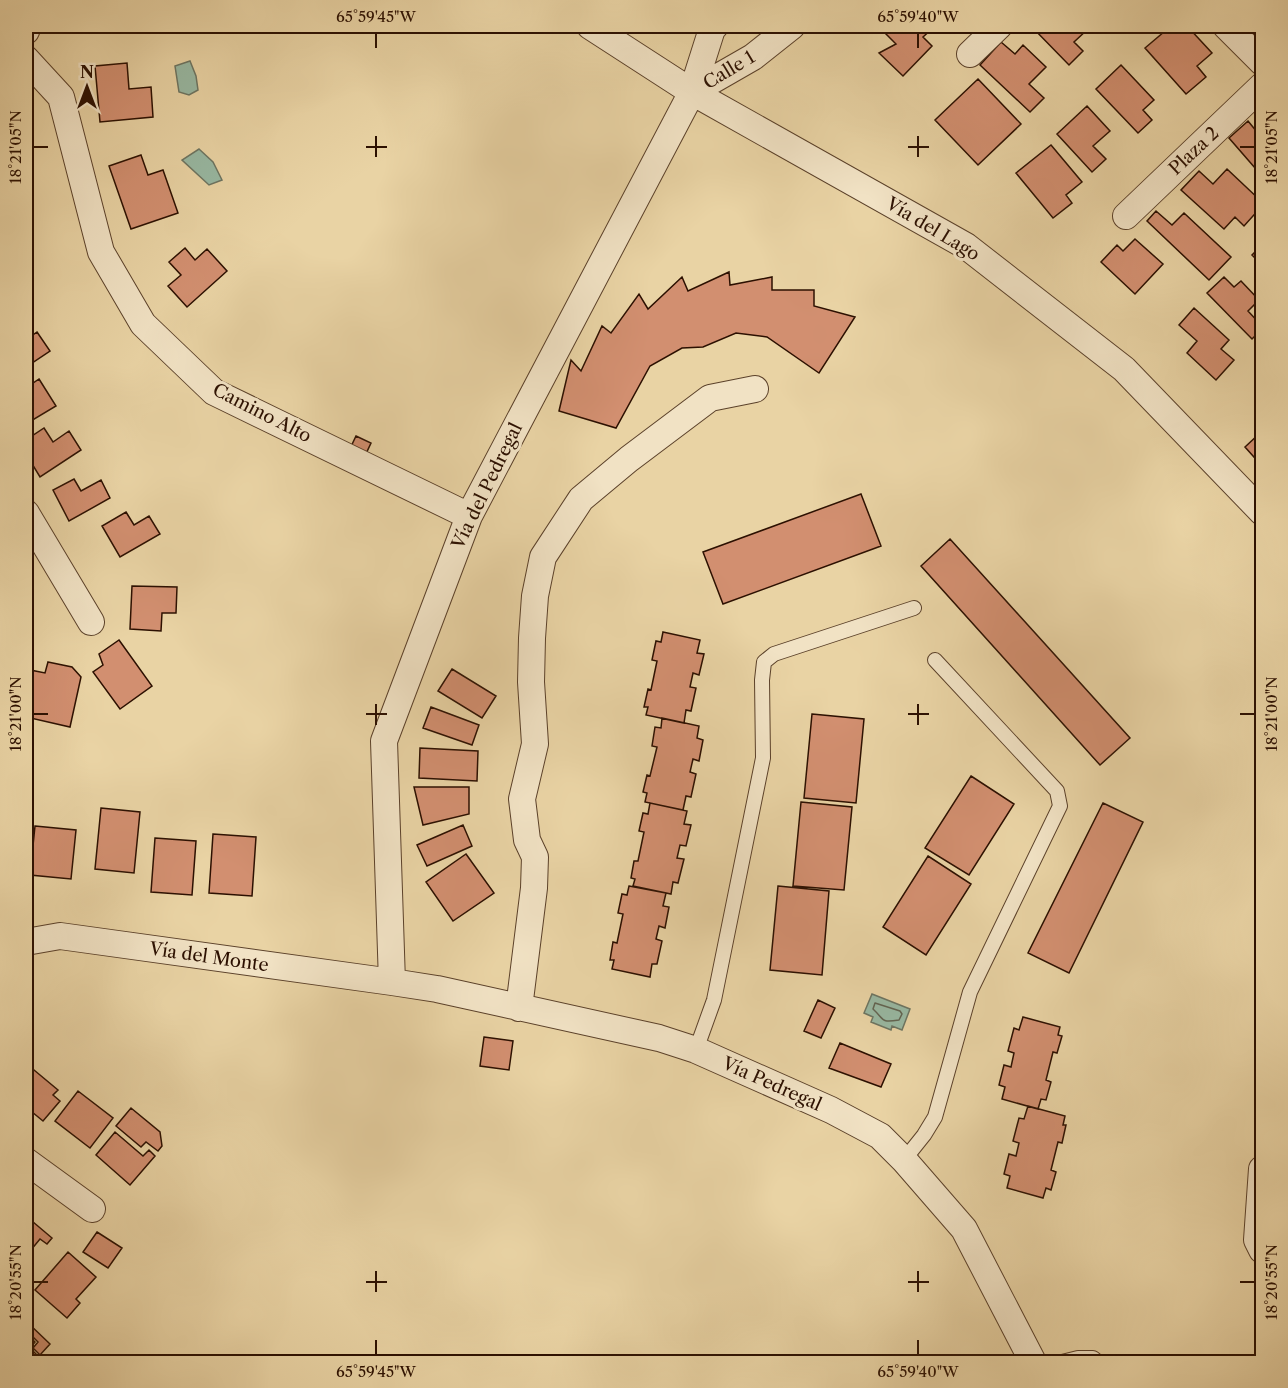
<svg xmlns="http://www.w3.org/2000/svg" width="1288" height="1388" viewBox="0 0 1288 1388" font-family="'Libre Caslon Text',serif">
<rect width="100%" height="100%" fill="#e9d3a4"/>
<filter id="stains"><feTurbulence type="fractalNoise" baseFrequency=".00333" numOctaves="4"/><feColorMatrix values="0 0 0 0 .2 0 0 0 0 .09 0 0 0 0 .02 0 0 0 .5 -.17"/></filter>
<radialGradient id="worn" r=".72"><stop offset=".6" stop-color="#630" stop-opacity="0"/><stop offset="1" stop-color="#630" stop-opacity=".3"/></radialGradient>
<path fill="#98b8a2" stroke="#6d7562" stroke-width="1.5" d="M190 61 196 76 198 90 189 95 179 92 175 66Z
M199 149 213 162 222 180 209 185 182 160Z
M872 994 910 1009 902 1030 892 1026 891 1030 871 1022 873 1017 864 1013Z"/>
<g fill="none" stroke-linecap="round" stroke-linejoin="round">
<path stroke="#626452" stroke-width="1.5" d="M875 1003 900 1011 902 1014 899 1020C880 1023 885 1020 873 1009Z"/>
</g>
<path fill="#d28f70" stroke="#2c1001" stroke-width="1.5" d="M60 26H139V29H60Z
M878 26H932L934 27 923 37 932 46 903 76 879 53 896 44Z
M1031 26H1085L1088 29 1074 42 1083 51 1069 65Z
M1171 26H1187L1212 53 1197 66 1206 77 1186 94 1145 48Z
M1001 42 1015 54 1023 45 1046 67 1029 84 1044 98 1030 112 980 65Z
M127 63 129 89 151 87 153 117 100 122 95 66Z
M1121 65 1154 100 1143 110 1152 120 1138 133 1096 89Z
M978 79 1021 124 978 165 935 120Z
M1087 106 1110 131 1093 146 1106 159 1092 172 1057 134Z
M1248 121 1262 138V176L1229 138Z
M1051 145 1082 182 1066 195 1072 203 1053 218 1016 173Z
M141 155 148 175 163 170 178 213 131 229 109 166Z
M1227 169 1262 202V206L1244 226 1235 217 1224 229 1181 190 1199 171 1213 184Z
M1156 211 1172 225 1184 213 1231 257 1209 280 1147 221Z
M1135 239 1163 264 1135 294 1101 262 1117 245 1123 251Z
M1262 245V265L1252 255Z
M185 248 195 260 207 249 227 271 187 307 168 286 181 275 169 262Z
M729 272 730 285 772 277V290H814V306L855 317 819 373 767 337 736 333 703 347 682 348 650 366 616 428 559 411 571 360 581 371 602 326 611 333 639 294 648 309 682 277 688 291Z
M1224 277 1234 287 1241 281 1259 300 1248 311 1262 326V329L1252 339 1207 293Z
M1194 308 1229 340 1221 349 1234 360 1216 380 1187 353 1197 341 1179 325Z
M37 332 50 351 26 367V340Z
M39 379 56 406 26 424V388Z
M1262 411V466L1245 447 1261 432 1255 418Z
M44 428 53 442 69 431 81 450 40 477 26 454V440Z
M356 436 371 443 363 460 348 453Z
M74 479 81 491 101 480 110 498 69 521 53 490Z
M861 494 881 546 723 604 703 552Z
M126 512 134 525 149 516 160 534 120 557 102 526Z
M950 539 1130 738 1100 765 921 566Z
M132 586 177 587 176 613H162L161 631 130 629Z
M663 632 700 640 697 653 704 654 699 675 693 673 690 687 696 688 691 711 686 710 684 723 646 715 648 707H644L648 689 651 690 657 661 652 660 656 641 661 642Z
M119 640 152 686 120 709 93 672 103 665 99 654Z
M48 662 72 667 81 677 70 727 26 717V688L30 670 45 673Z
M452 669 496 696 482 718 438 691Z
M431 707 479 725 472 745 423 728Z
M812 714 864 719 856 803 804 798Z
M662 718 699 726 697 738 703 740 699 761 693 759 690 772 696 774 691 797 686 796 683 810 645 802 647 793 643 792 647 775 650 776 657 747 652 746 655 727 661 728Z
M420 748 478 751 477 781 419 778Z
M971 776 1014 804 969 875 925 848Z
M414 787H469V814L423 825Z
M801 802 852 807 844 890 793 886Z
M650 803 687 811 684 824 691 825 686 846 680 845 677 858 684 859 678 883 673 882 671 894 633 886 635 879 631 878 634 861H638L644 832 639 831 643 813 648 814Z
M1103 803 1143 822 1069 973 1028 953Z
M101 808 140 812 134 873 95 869Z
M463 825 472 846 427 866 417 845Z
M35 826 76 830 71 879 30 875Z
M213 834 256 837 252 896 209 893Z
M155 838 196 841 192 895 151 892Z
M466 854 494 893 453 921 426 882Z
M928 856 971 884 926 955 883 927Z
M629 886 666 893 663 906 669 907 665 928 659 926 656 939 662 941 657 964H652L650 977 612 969 614 960H610L613 942 617 943 623 914 618 913 622 894 627 895Z
M778 886 829 891 822 975 770 970Z
M818 1000 835 1008 821 1038 804 1031Z
M1023 1017 1060 1027 1058 1035 1062 1036 1057 1053 1053 1052 1046 1080 1051 1082 1046 1100 1041 1099 1038 1109 1002 1099 1005 1087 999 1085 1004 1065 1011 1067 1014 1053 1008 1051 1014 1028 1019 1030Z
M484 1037 513 1041 509 1070 480 1066Z
M840 1043 891 1064 881 1087 829 1068Z
M28 1065 58 1090 53 1095 60 1101 43 1121 26 1107V1069Z
M78 1091 113 1118 90 1148 55 1121Z
M1028 1106 1065 1116 1063 1125H1066L1062 1143 1058 1142 1051 1170 1056 1172 1051 1190 1046 1188 1043 1198 1007 1188 1010 1176 1004 1174 1009 1154 1016 1156 1019 1143 1013 1141 1019 1118 1024 1119Z
M131 1108 160 1132 162 1146 158 1151 146 1142 141 1147 116 1126Z
M115 1132 143 1156 149 1150 155 1156 130 1185 96 1155Z
M26 1216 52 1238 47 1244 40 1239 26 1256Z
M97 1232 122 1248 108 1268 83 1252Z
M68 1252 96 1277 76 1299 80 1303 67 1318 35 1290Z
M26 1321 50 1344 40 1355 33 1348 38 1342 26 1330Z
M26 1333 35 1342 30 1348 36 1354 31 1360 27 1356 26 1357Z"/>
<g fill="none" stroke-linecap="round" stroke-linejoin="round">
<defs>
<path id="lane" d="M696 1050 714 1000 763 758 762 680 764 662 774 654 914 608
M904 1160 924 1135 935 1117 970 992 1060 806 1057 791 935 660
M1062 1362 1078 1358H1093L1098 1362"/>
<path id="street" d="M590 26 692 92 966 246 1124 369 1262 512
M1226 26 1262 62
M26 31 28 26
M970 54 999 26
M26 59 61 97 101 252 143 324 214 392 469 516
M692 92 753 57 792 26
M1126 216 1262 86
M26 513 91 622
M26 942 60 936 392 982 437 989 659 1038 696 1050 831 1110 880 1136 904 1160 964 1229 1033 1362
M392 982 384 741 469 516 692 92 712 29 715 26
M519 1008 534 888 535 857 527 840 522 799 535 744 531 682 532 638 535 596 543 557 581 499 629 459 710 398 755 389
M26 1161 92 1209
M1262 1169 1257 1240 1262 1250"/>
</defs>
<use href="#lane" stroke="#5b412a" stroke-width="16"/>
<use href="#street" stroke="#5b412a" stroke-width="28"/>
<use href="#lane" stroke="#f1e2c4" stroke-width="14"/>
<use href="#street" stroke="#f1e2c4" stroke-width="26"/>
</g>
<path fill="none" stroke="#2c1001" stroke-width="2" d="M376 33V48M918 33V48M376 136V157M918 136V157M33 147H48M366 147H387M908 147H929M1240 147H1255M376 704V725M918 704V725M33 714H48M366 714H387M908 714H929M1240 714H1255M376 1271V1292M918 1271V1292M33 1282H48M366 1282H387M908 1282H929M1240 1282H1255M376 1340V1355M918 1340V1355"/>
<g text-anchor="middle" stroke-width="6" stroke-linejoin="round" paint-order="stroke">
<g font-size="18" fill="#2c1001" stroke="#f1e2c4">
<text transform="translate(729 70) rotate(-31)" y="6">Calle 1</text>
<text transform="translate(1194 151) rotate(-43)" y="6">Plaza 2</text>
<text transform="translate(933 229) rotate(31)" y="6">Vía del Lago</text>
<text transform="translate(262 413) rotate(27)" y="6">Camino Alto</text>
<text transform="translate(487 486) rotate(-64)" y="6">Vía del Pedregal</text>
<text transform="translate(209 957) rotate(8)" y="6">Vía del Monte</text>
<text transform="translate(772 1084) rotate(24)" y="6">Vía Pedregal</text>
</g>
</g>
<rect width="1288" height="1388" fill="none" stroke="#e9d3a4" stroke-width="66"/>
<g transform="translate(87 87)" stroke="#f1e2c4" stroke-width="4.5" paint-order="stroke">
<path d="M0-4.5L10 22L0 15L-10 22Z" fill="#2c1001"/>
<text y="-9" font-size="16" font-weight="bold" text-anchor="middle" fill="#2c1001">N</text>
</g>
<rect x="33" y="33" width="1222" height="1322" fill="none" stroke="#2c1001" stroke-width="2"/>
<g font-size="15" text-anchor="middle" fill="#2c1001">
<text x="376" y="22">65°59'45"W</text>
<text x="918" y="22">65°59'40"W</text>
<text transform="translate(16 147) rotate(-90)" y="5">18°21'05"N</text>
<text transform="translate(1272 147) rotate(-90)" y="5">18°21'05"N</text>
<text transform="translate(16 714) rotate(-90)" y="5">18°21'00"N</text>
<text transform="translate(1272 714) rotate(-90)" y="5">18°21'00"N</text>
<text transform="translate(16 1282) rotate(-90)" y="5">18°20'55"N</text>
<text transform="translate(1272 1282) rotate(-90)" y="5">18°20'55"N</text>
<text x="376" y="1377">65°59'45"W</text>
<text x="918" y="1377">65°59'40"W</text>
</g>
<rect width="100%" height="100%" filter="url(#stains)"/>
<rect width="100%" height="100%" fill="url(#worn)"/>
</svg>
